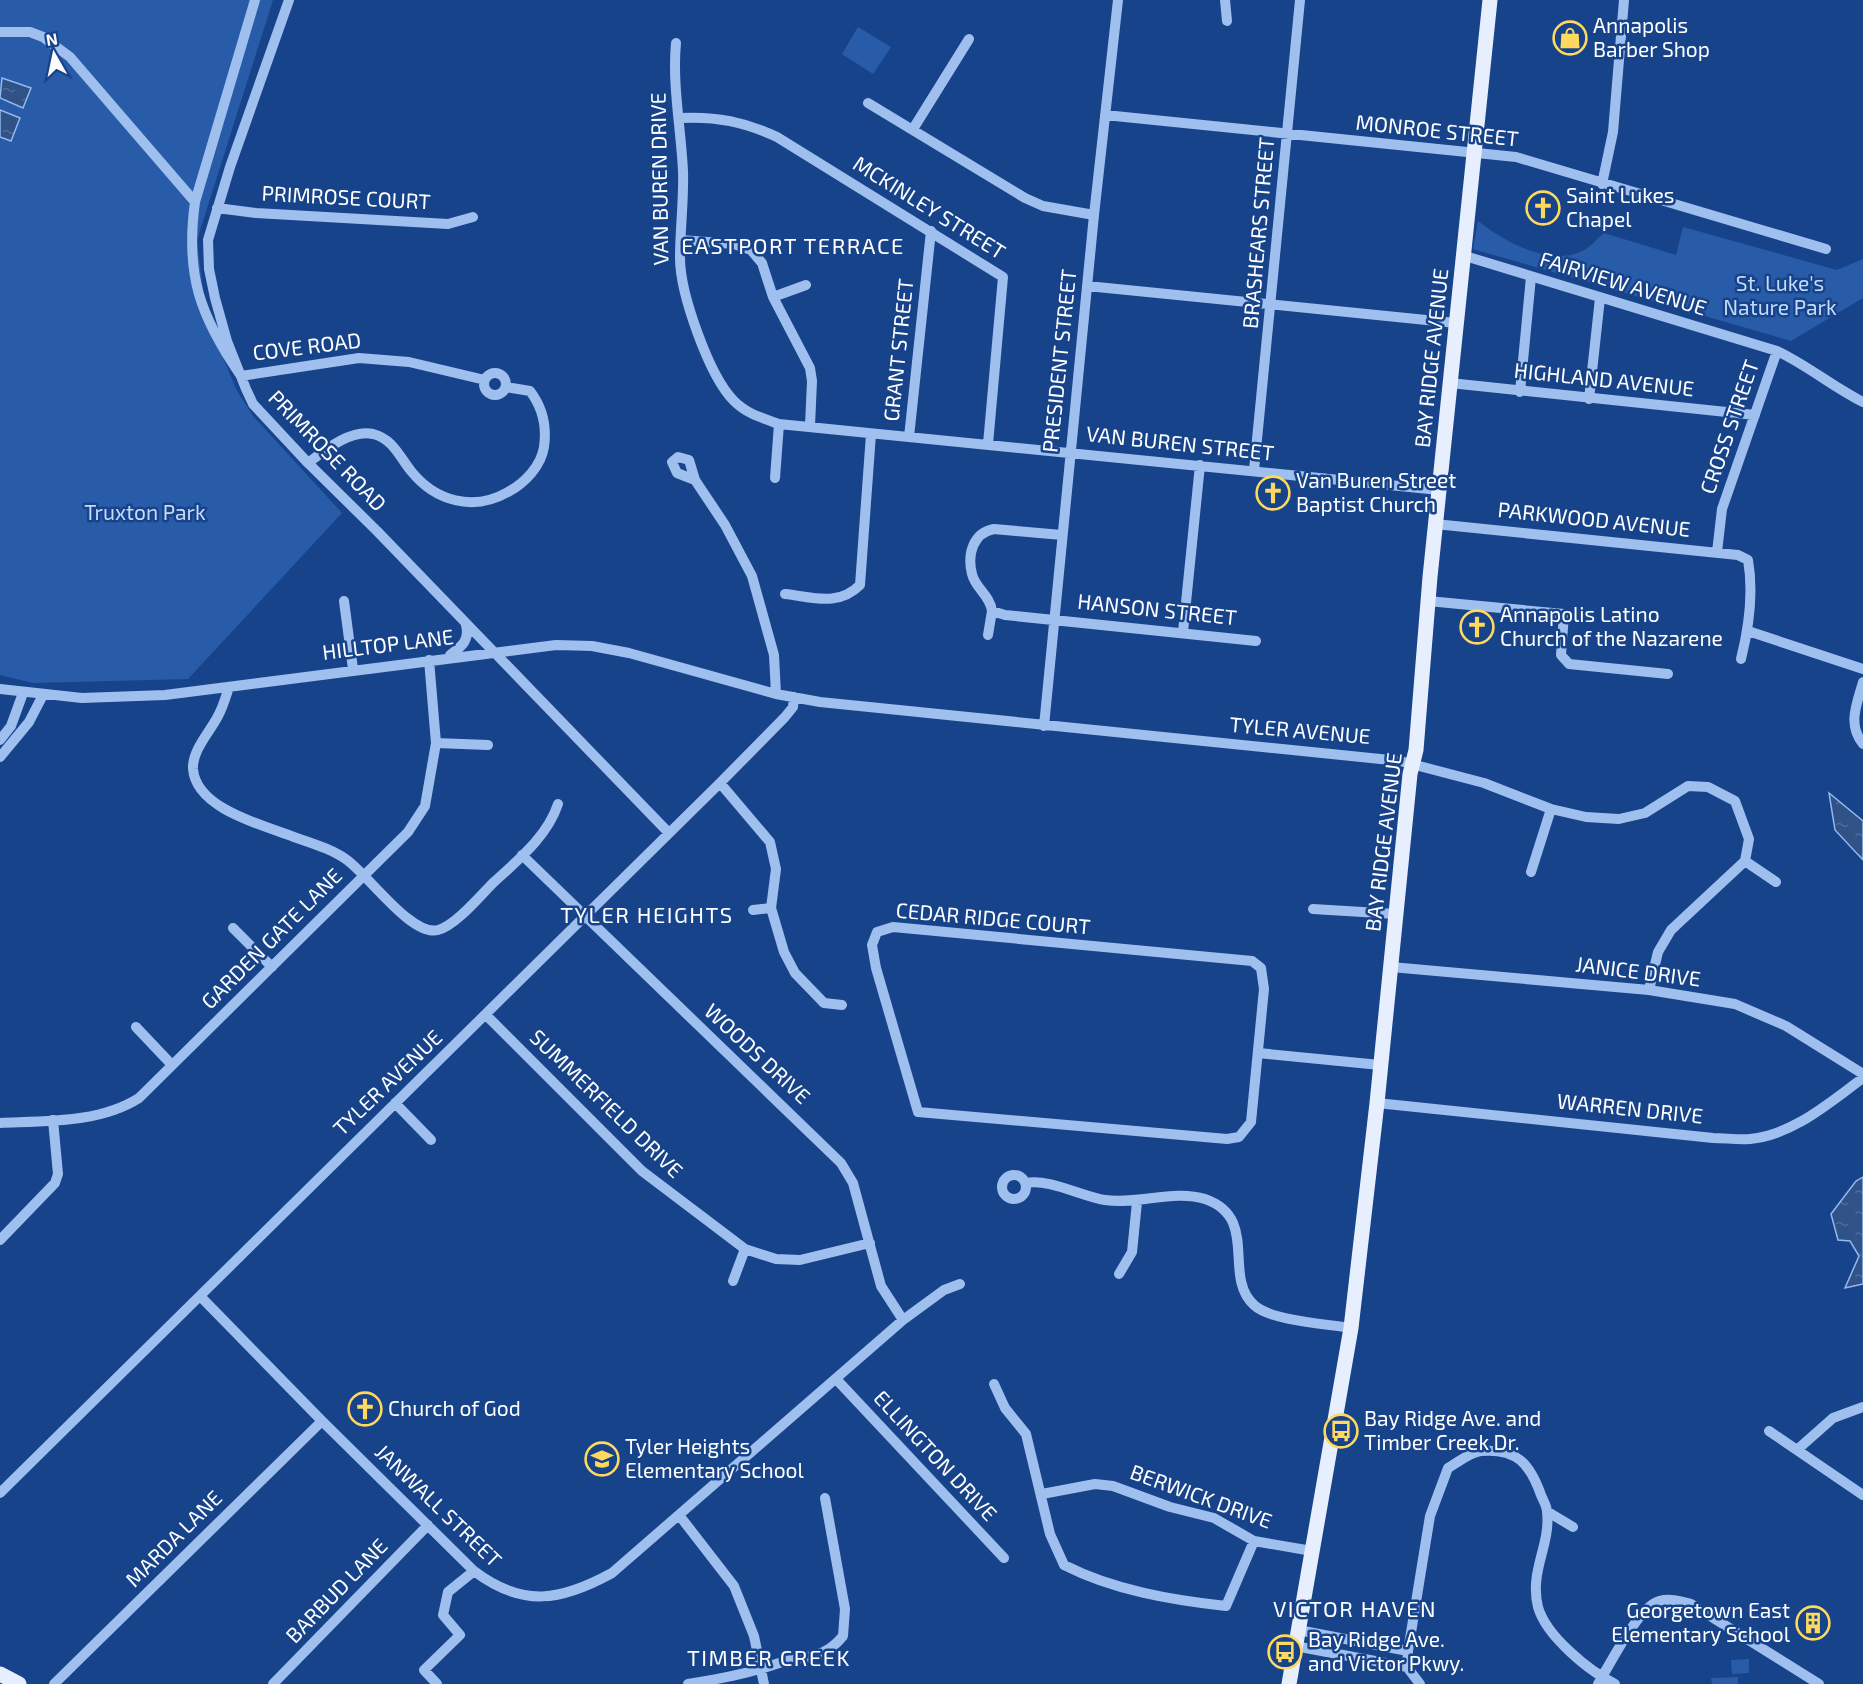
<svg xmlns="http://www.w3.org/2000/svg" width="1863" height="1684" viewBox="0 0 1863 1684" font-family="'Exo 2',sans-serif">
<defs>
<pattern id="water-ripples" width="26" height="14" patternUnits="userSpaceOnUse" patternTransform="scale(1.5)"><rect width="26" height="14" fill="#315286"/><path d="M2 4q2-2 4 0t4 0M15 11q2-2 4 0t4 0" fill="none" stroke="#506c98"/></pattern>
</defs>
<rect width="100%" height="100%" fill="#17438a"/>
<path fill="#295ca8" d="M0 0H273L197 240 204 298 222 355 236 389 253 416 342 513 188 679 33 683 0 675Z
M858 27 891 47 873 74 842 54Z
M1478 221C1505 242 1552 269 1586 249 1592 245 1598 238 1604 233L1676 255 1683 227 1837 270 1863 259V298L1791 341 1473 249Z
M1749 1659V1673L1732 1674 1731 1660Z
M1738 1677V1684H1712L1711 1678Z"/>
<path fill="url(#water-ripples)" stroke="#92b9f1" stroke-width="1.5" d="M2 78 31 88 23 108 0 98Z
M0 110 20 118 11 141 0 137Z
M1829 793 1863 821V860L1835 830Z
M1863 1177V1284L1845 1288 1859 1256 1850 1241 1838 1240 1831 1214 1856 1181Z"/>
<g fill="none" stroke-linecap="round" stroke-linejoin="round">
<path stroke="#9fbfee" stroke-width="10" d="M255 0 195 202C185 275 200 316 241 376L359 358 409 362 485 380
M289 0 230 167 208 240 209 269 215 298 227 341 246 389 253 404 308 463 377 531 667 831
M1225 0 1227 21
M0 32H30L43 37 70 57 195 202
M676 43C672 84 681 129 683 171 684 200 680 229 680 258 680 293 709 376 734 401 747 414 762 418 779 424L1439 490
M868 103 1025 198 1043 206 1094 215
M1105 115 1516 157 1826 249
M680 118C716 116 745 122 777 137L1003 277 988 444
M913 129 969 39
M1602 184 1613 132 1624 0
M217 208 256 213 448 224 473 217
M681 240 734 244 751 250 762 263 773 297 810 368 812 381 810 426
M1465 256 1777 351C1807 365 1833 387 1863 402
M1087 286 1456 323
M773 297 806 285
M484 384a11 11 0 1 1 22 0a11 11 0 1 1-22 0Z
M1450 383 1755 415
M1520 392 1531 277
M1589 399 1600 298
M909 437 931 231
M308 463C324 451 350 429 373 434 393 439 399 456 411 471 435 501 473 512 508 492 525 483 541 466 544 447 547 426 543 408 530 391L506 387
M1254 470 1300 0
M775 478 779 424
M695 480 677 473 672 462 678 457 689 460 695 480 725 525 752 576 774 655 776 694
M1435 524 1738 555 1748 560C1754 594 1749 627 1741 659
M1062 535 994 529C973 533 967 554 972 574 975 588 990 595 992 611L1005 615 1256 641
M1717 552 1722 509 1777 351
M785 594C813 597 838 607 860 585L871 434
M344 601 353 669
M1428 601 1564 614 1561 655 1569 664 1668 674
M1748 631 1863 669
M1183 632 1200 465
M988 635 992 611
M450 655C461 647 470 641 466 625
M1863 682C1857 704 1847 724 1863 744
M229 687C226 696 223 707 218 716 210 732 192 750 193 769 196 809 263 825 294 837 311 843 332 849 347 860 369 876 412 937 438 930 455 926 480 896 493 883 518 860 547 837 558 804
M0 689 82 698 165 695 556 645 592 646 629 653 776 694 820 702 1400 761 1484 783 1551 809 1586 817 1619 819 1645 813 1688 786 1708 787 1735 801 1749 839 1745 861 1671 930 1658 952 1649 990
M1044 726 1094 215 1118 0
M0 740 11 726 23 693
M436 743 488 745
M0 757 29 722 43 695
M720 783 770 842 776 869 771 908 784 952 795 973 824 1003 842 1005
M522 855 841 1163 853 1183 881 1286 903 1320
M1745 861 1776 882
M1531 872 1551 809
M1313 909 1395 914
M753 910 771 908
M893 927 1252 961 1261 968 1264 989 1251 1122 1239 1137 1227 1139 918 1112 876 968 872 945 877 932Z
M233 928 272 967
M1391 967 1649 990 1735 1004 1786 1026 1863 1074
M486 1015 642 1171 745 1249 776 1259 800 1260 870 1243
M136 1027 172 1065
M1258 1053 1380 1065
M395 1103 431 1140
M1377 1103 1713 1138C1725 1138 1738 1140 1750 1139 1793 1135 1830 1102 1863 1078
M0 1123C46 1121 100 1123 139 1098L408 832 425 806 436 743 429 660
M1002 1187a12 12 0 1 1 24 0a12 12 0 1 1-24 0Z
M1026 1183C1048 1178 1081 1196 1105 1200 1138 1205 1174 1189 1205 1199 1260 1218 1222 1276 1254 1305 1271 1321 1327 1324 1351 1328
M0 1240 55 1183 58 1174 53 1120
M1119 1274 1132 1252 1137 1202
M733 1281 745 1249
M200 1296 322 1421 474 1571C523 1608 561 1601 612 1573L903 1320 944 1290 960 1284
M837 1380 1004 1558
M994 1384 1005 1408 1026 1434 1050 1534 1064 1565C1113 1590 1171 1600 1226 1606L1254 1541
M1769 1431 1863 1495
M1798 1449 1833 1418 1863 1407
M0 1493 720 783 785 717 793 707 794 697
M1042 1494 1095 1484 1113 1486 1170 1507 1214 1518 1254 1541 1312 1551
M1548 1512 1573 1527
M679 1515 734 1586 754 1636 764 1684
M1298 1630 1408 1651
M1295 1646 1407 1667
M54 1684 322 1421
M273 1684 428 1525
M437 1684 424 1670 460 1635 443 1615 448 1592 474 1571
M688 1684C718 1679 747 1674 776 1664 803 1654 822 1662 843 1636L845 1609 825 1498
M1420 1684 1407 1667 1408 1651 1430 1516 1448 1468C1457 1463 1470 1452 1481 1451 1517 1448 1530 1464 1541 1495 1543 1500 1547 1506 1547 1512 1551 1545 1529 1571 1538 1607 1546 1636 1589 1671 1615 1684
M1598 1684C1609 1666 1639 1606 1659 1601 1670 1598 1680 1601 1691 1604L1819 1684"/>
<path stroke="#e7efff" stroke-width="15" d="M0 1674 19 1684
M1289 1684 1351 1328 1377 1103 1410 774 1416 750 1430 577 1490 0"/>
</g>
<defs>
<symbol id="shop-ring" viewBox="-11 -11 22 22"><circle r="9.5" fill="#17438a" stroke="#ffd95d" stroke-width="1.5"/><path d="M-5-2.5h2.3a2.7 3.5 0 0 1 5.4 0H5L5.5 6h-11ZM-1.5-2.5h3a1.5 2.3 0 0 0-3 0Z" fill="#ffd95d"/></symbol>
<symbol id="church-ring" viewBox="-11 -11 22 22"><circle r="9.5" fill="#17438a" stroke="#ffd95d" stroke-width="1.5"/><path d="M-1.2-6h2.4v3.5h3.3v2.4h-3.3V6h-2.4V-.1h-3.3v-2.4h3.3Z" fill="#ffd95d"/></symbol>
<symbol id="bus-ring" viewBox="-11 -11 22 22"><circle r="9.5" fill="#17438a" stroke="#ffd95d" stroke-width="1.5"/><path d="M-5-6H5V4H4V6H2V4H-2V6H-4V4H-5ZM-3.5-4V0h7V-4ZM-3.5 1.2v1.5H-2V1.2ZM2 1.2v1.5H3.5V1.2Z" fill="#ffd95d"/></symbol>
<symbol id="school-ring" viewBox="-11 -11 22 22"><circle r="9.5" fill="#17438a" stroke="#ffd95d" stroke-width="1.5"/><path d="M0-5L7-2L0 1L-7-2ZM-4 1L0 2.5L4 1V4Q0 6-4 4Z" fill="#ffd95d"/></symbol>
<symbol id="building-ring" viewBox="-11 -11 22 22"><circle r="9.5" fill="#17438a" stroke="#ffd95d" stroke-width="1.5"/><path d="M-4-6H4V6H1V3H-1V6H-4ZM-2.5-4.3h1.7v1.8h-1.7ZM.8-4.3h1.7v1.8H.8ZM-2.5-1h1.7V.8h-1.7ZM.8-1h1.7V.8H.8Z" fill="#ffd95d"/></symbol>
</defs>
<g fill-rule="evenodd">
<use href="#shop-ring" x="1551" y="19" width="38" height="38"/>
<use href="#church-ring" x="1524" y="189" width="38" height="38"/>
<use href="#church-ring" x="1254" y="474" width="38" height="38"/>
<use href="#church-ring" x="1458" y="608" width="38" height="38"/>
<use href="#church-ring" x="346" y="1390" width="38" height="38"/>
<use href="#bus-ring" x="1322" y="1412" width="38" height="38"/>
<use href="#school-ring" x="583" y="1440" width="38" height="38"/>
<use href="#building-ring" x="1794" y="1604" width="38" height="38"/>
<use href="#bus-ring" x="1266" y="1633" width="38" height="38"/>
</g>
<g text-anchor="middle" stroke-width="5" stroke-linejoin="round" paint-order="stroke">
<g font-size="21" fill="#fff" stroke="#17438a" text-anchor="start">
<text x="1593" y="33">Annapolis<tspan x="1593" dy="24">Barber Shop</tspan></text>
<text x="1566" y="203">Saint Lukes<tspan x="1566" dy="24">Chapel</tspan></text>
<text x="1296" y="488">Van Buren Street<tspan x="1296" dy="24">Baptist Church</tspan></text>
<text x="1500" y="622">Annapolis Latino<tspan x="1500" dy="24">Church of the Nazarene</tspan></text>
<text x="388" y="1416">Church of God</text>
<text x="1364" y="1426">Bay Ridge Ave. and<tspan x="1364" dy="24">Timber Creek Dr.</tspan></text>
<text x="625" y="1454">Tyler Heights<tspan x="625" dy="24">Elementary School</tspan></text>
<text x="1790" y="1618" text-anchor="end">Georgetown East<tspan x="1790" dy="24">Elementary School</tspan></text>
<text x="1308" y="1647">Bay Ridge Ave.<tspan x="1308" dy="24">and Victor Pkwy.</tspan></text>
</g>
<g font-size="21" fill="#fff" stroke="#17438a">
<text transform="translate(1437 131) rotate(6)" y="7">MONROE STREET</text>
<text transform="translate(660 179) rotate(-91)" y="7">VAN BUREN DRIVE</text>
<text transform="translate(346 198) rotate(3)" y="7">PRIMROSE COURT</text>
<text transform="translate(929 208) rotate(32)" y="7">MCKINLEY STREET</text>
<text transform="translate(1259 233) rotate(-85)" y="7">BRASHEARS STREET</text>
<text transform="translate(1623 284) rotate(17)" y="7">FAIRVIEW AVENUE</text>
<text transform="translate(307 347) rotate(-7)" y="7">COVE ROAD</text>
<text transform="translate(899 350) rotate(-84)" y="7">GRANT STREET</text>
<text transform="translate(1432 358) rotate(-84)" y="7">BAY RIDGE AVENUE</text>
<text transform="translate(1060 361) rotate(-84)" y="7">PRESIDENT STREET</text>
<text transform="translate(1604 380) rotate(6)" y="7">HIGHLAND AVENUE</text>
<text transform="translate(1730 427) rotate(-71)" y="7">CROSS STREET</text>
<text transform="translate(1180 444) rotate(6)" y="7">VAN BUREN STREET</text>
<text transform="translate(327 451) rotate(46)" y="7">PRIMROSE ROAD</text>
<text transform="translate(1594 520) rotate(6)" y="7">PARKWOOD AVENUE</text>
<text transform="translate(1157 610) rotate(6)" y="7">HANSON STREET</text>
<text transform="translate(388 645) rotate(-7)" y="7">HILLTOP LANE</text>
<text transform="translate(1300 731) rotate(5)" y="7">TYLER AVENUE</text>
<text transform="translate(1384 842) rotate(-83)" y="7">BAY RIDGE AVENUE</text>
<text transform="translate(993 919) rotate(5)" y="7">CEDAR RIDGE COURT</text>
<text transform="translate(272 939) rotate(-45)" y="7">GARDEN GATE LANE</text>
<text transform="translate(1638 972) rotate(7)" y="7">JANICE DRIVE</text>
<text transform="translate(757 1054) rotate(43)" y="7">WOODS DRIVE</text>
<text transform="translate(388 1083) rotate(-44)" y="7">TYLER AVENUE</text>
<text transform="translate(606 1104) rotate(44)" y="7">SUMMERFIELD DRIVE</text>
<text transform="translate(1630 1109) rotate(6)" y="7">WARREN DRIVE</text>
<text transform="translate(935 1456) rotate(47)" y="7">ELLINGTON DRIVE</text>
<text transform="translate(1201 1497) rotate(20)" y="7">BERWICK DRIVE</text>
<text transform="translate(438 1506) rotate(44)" y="7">JANWALL STREET</text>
<text transform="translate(174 1539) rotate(-45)" y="7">MARDA LANE</text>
<text transform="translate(337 1591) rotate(-46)" y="7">BARBUD LANE</text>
</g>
<g font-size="21" fill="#c5dbfa" stroke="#17438a">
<text x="1780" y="291">St. Luke's<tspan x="1780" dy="24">Nature Park</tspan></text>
<text x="145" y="520">Truxton Park</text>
</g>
<g font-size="22" letter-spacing="1.5" fill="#fff" stroke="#17438a">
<text x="793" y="254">EASTPORT TERRACE</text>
<text x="647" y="923">TYLER HEIGHTS</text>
<text x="1355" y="1617">VICTOR HAVEN</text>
<text x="769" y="1666">TIMBER CREEK</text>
</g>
</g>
<g transform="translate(54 54) rotate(351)" stroke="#17438a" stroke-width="4.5" paint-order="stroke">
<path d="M0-4.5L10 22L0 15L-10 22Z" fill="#ffffff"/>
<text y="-9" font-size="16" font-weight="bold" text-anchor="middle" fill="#ffffff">N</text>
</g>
</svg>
